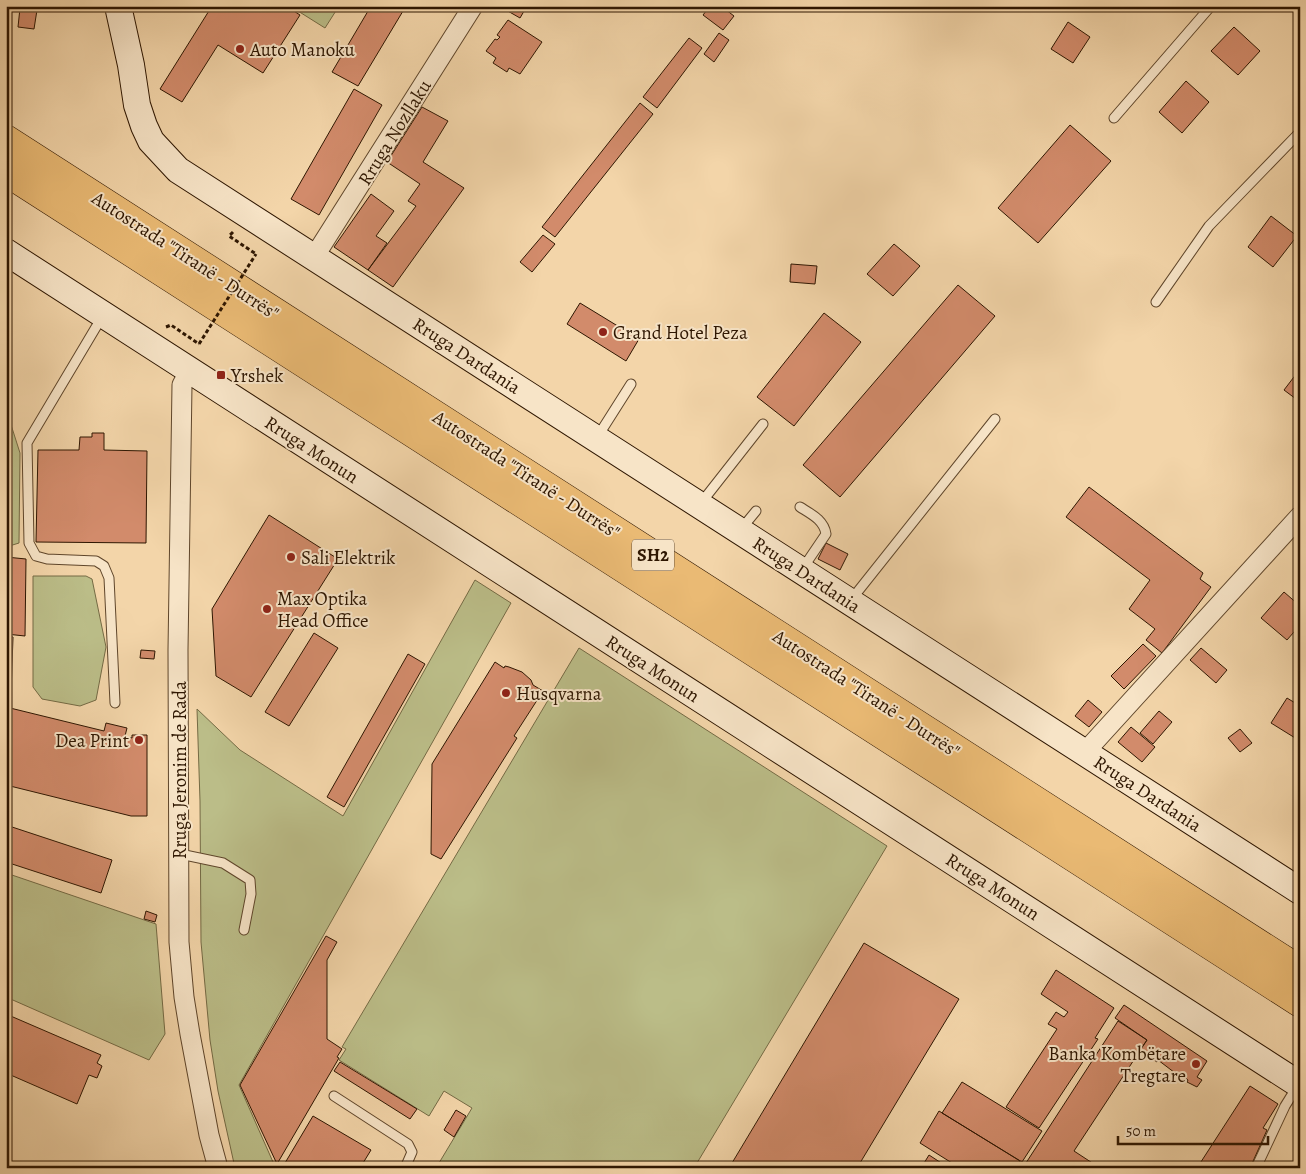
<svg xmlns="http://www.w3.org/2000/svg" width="1306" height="1174" viewBox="0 0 1306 1174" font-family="Alegreya,serif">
<rect width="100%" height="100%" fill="#f3d5a9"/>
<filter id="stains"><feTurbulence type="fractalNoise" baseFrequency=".004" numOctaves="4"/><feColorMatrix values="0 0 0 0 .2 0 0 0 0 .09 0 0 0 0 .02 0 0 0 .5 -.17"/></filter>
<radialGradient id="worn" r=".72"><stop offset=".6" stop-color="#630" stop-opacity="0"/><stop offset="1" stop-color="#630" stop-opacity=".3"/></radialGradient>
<path fill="#bbbd88" stroke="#746a44" d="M290 6H339L325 28Z
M6 409 20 453 19 543 6 547Z
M33 576H86L92 579 106 647 96 700 80 706 42 699 33 687Z
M475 580 511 603 239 1085 273 1162 270 1168H235L218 1091 210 1040 201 942 200 801 197 709 240 750 343 816Z
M579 648 887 846 694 1168H436L472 1108 444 1091 429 1116 339 1060 346 1049 342 1047Z
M6 873 156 924 165 1034 149 1060 6 997Z"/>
<path fill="#d28b6b" stroke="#2e1601" d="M212 6H286L300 15 263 73 218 45 182 102 160 89Z
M371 6H406L358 86 332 72Z
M499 6H527L520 18Z
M710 6H721L734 16 723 30 703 15Z
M20 8 37 10 34 29 18 27Z
M508 20 542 42 520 74 509 68 507 72 493 63 496 58 486 51 495 39 497 40 500 37 497 35Z
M1068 22 1090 37 1073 63 1051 49Z
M1234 27 1260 51 1238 75 1211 51Z
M719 33 729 40 714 62 704 54Z
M689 38 702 48 657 108 643 97Z
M1186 81 1209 102 1182 133 1159 112Z
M354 89 382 105 319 215 291 199Z
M640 103 653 114 555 237 542 227Z
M422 107 448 121 423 162 464 188 393 287 368 270 416 206 408 201 420 184 387 162Z
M1070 125 1111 161 1038 243 998 208Z
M371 194 394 211 376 236 387 243 368 270 334 247Z
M1271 216 1297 236 1273 267 1248 247Z
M543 235 555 244 532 272 520 262Z
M894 244 920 266 893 296 867 274Z
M791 264 817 266 815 284 790 282Z
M958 285 995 316 840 497 803 465Z
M580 303 639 339 626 361 567 324Z
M824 313 861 342 794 426 757 397Z
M1300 369V402L1284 390Z
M92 433H104V450L147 451 146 543 36 542 38 450H79L80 437H92Z
M1089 487 1203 573 1200 579 1211 587 1162 653 1146 640 1155 629 1129 609 1150 580 1066 517Z
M269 515 338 559 251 697 216 676 212 609Z
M826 543 848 554 840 570 818 559Z
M6 557 26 559 25 636 6 634Z
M1284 592 1300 606V625L1287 640 1261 618Z
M314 633 338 648 289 726 265 712Z
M6 636 13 637 11 693 6 692Z
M1143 644 1156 656 1124 689 1111 676Z
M1201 648 1227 670 1216 683 1190 660Z
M141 650 155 651 154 659 140 658Z
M408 654 425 664 344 807 327 797Z
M495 662 504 668 505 666 509 667 522 672 531 680 533 685 543 691 514 736 517 738 441 859 431 854 432 764Z
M1287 698 1300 706V741L1271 723Z
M1088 700 1102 712 1089 727 1075 716Z
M6 707 104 731 106 723 127 728 125 736 132 738V735H147V816H131L6 785Z
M1159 711 1172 722 1153 744 1140 733Z
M1131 727 1155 747 1142 762 1118 742Z
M1240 729 1252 743 1240 752 1228 738Z
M6 825 112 860 101 893 6 862Z
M146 911 157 915 155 922 144 919Z
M326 936 337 942 327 960V1039L342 1049 337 1057 339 1058 277 1164 240 1085Z
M864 943 959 999 928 1050 857 1168H729Z
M1056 970 1114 1008 1095 1038 1098 1039 1039 1128 1006 1107 1057 1029 1048 1024 1056 1012 1064 1017 1068 1012 1041 994Z
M1124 1005 1207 1061 1197 1077 1202 1080 1197 1087 1187 1082 1188 1080 1184 1077 1183 1079 1158 1060 1157 1062 1140 1050 1147 1040 1115 1018Z
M6 1014 101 1055 97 1063 102 1066 97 1078 89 1075 77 1104 6 1073Z
M1118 1021 1147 1040 1074 1151 1100 1168H1027L1024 1166Z
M340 1062 417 1109 410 1119 334 1071Z
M962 1082 1042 1131 1022 1162 942 1113Z
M1250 1086 1278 1104 1263 1128 1267 1130 1250 1168H1197Z
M456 1110 466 1116 454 1137 444 1130Z
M939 1111 1020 1161 1016 1168H960L920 1143Z
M313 1116 371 1150 360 1168H282Z
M929 1155 949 1168H921Z"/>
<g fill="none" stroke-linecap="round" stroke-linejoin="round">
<defs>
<path id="lane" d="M1114 118 1211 6
M1156 302 1209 226 1300 132
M102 317 27 443 29 543 36 556 47 559 96 561 104 566 109 578 115 703
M598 436 631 384
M701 503 763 424
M800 507C811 514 824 520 826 534L803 568
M742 528 756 511
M851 600 995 419
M180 854 223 863 250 880 251 894 244 930
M334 1096 408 1144 412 1152 405 1168
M1256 1168 1285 1106 1298 1085"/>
<path id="street" d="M314 257 473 6
M190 370 182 385 178 650 179 942 184 997 190 1034 209 1135 218 1168
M1085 752 1300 516"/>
<path id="secondary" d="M118 6 131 65 137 105 144 126 151 141 178 170 1300 891
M6 252 1300 1085"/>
<path id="highway" d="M6 139 1300 970
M6 172 1300 1003"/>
</defs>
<use href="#lane" stroke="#5f462b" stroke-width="11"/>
<use href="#street" stroke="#5f462b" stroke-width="21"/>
<use href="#secondary" stroke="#2e1601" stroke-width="28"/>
<use href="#highway" stroke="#2e1601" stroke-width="29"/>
<path stroke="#2e1601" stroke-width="3" stroke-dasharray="4 2.5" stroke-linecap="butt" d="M233 232 229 236 256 254
M166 327 171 325 199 344"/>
<use href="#lane" stroke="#f7e4c7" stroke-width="9"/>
<use href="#street" stroke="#f7e4c7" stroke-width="19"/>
<use href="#secondary" stroke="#f7e4c7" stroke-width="26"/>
<use href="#highway" stroke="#eaba74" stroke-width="28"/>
<path stroke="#2e1601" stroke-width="3" stroke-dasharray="4 2.5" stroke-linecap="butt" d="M199 344 256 254"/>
</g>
<g fill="#8f2418" stroke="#f7e4c7" stroke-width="2">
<circle cx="240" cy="49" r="5"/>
<circle cx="603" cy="332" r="5"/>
<rect x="216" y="370" width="10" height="10" rx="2.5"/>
<circle cx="291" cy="557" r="5"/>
<circle cx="267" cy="609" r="5"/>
<circle cx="506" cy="693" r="5"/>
<circle cx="139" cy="740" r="5"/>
<circle cx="1196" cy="1064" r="5"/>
</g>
<g text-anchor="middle" stroke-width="4" stroke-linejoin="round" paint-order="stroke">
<rect fill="#f7e4c7" stroke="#6a543c" stroke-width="1" x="632" y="539.5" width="42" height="31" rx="4"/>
<g font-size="18" font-weight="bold" fill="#2e1601">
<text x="653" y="561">SH2</text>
</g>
<g font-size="19" fill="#2e1601" stroke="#f7e4c7" text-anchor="start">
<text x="250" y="56">Auto Manoku</text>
<text x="613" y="339">Grand Hotel Peza</text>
<text x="231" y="382">Yrshek</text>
<text x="301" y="564">Sali Elektrik</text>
<text x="277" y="605">Max Optika<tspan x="277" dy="22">Head Office</tspan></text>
<text x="516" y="700">Husqvarna</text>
<text x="129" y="747" text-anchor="end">Dea Print</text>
<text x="1186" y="1060" text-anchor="end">Banka Kombëtare<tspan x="1186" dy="22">Tregtare</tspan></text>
</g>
<g font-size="19" fill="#2e1601" stroke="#f7e4c7">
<text transform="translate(394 132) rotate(-58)" y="7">Rruga Nozllaku</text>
<text transform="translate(186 255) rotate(33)" y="7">Autostrada "Tiranë - Durrës"</text>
<text transform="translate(467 355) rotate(33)" y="7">Rruga Dardania</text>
<text transform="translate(312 449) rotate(33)" y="7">Rruga Monun</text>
<text transform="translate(527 474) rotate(33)" y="7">Autostrada "Tiranë - Durrës"</text>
<text transform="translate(807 574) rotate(33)" y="7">Rruga Dardania</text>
<text transform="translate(653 668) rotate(33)" y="7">Rruga Monun</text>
<text transform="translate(867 693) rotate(33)" y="7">Autostrada "Tiranë - Durrës"</text>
<text transform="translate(179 770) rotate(-90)" y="7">Rruga Jeronim de Rada</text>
<text transform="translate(1148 793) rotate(33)" y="7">Rruga Dardania</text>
<text transform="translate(993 886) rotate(33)" y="7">Rruga Monun</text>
</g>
</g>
<rect width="1306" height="1174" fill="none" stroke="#f3d5a9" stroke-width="25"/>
<rect x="8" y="8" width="1291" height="1159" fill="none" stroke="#2e1601" stroke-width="2.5"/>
<rect x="12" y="12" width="1281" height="1149" fill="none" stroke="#2e1601"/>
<path d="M1118 1136v8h150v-8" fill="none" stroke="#2e1601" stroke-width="2.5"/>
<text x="1126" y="1136" font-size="15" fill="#2e1601" stroke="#f7e4c7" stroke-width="4" paint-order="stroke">50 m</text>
<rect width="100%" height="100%" filter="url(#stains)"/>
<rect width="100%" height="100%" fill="url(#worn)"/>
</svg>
